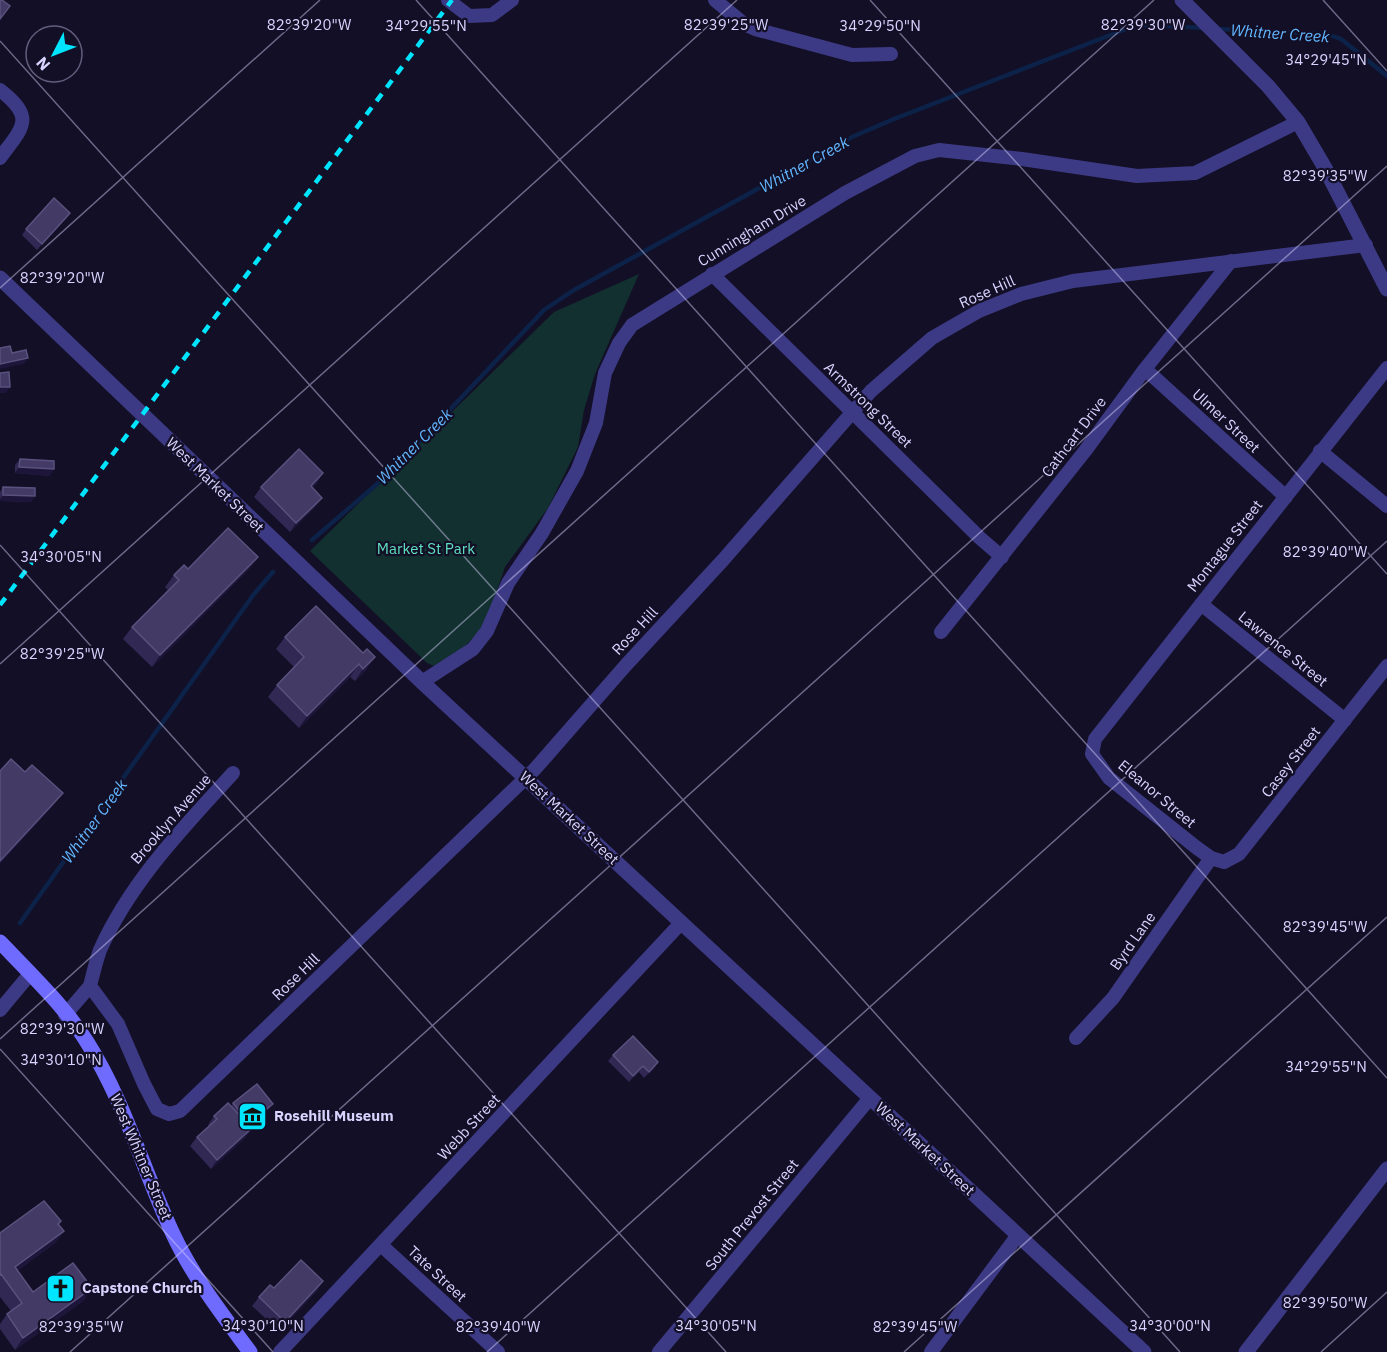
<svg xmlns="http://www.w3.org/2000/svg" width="1387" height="1352" viewBox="0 0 1387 1352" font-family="'IBM Plex Sans',sans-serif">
<rect width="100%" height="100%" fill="#130f26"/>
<path fill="#12302f" d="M639 274 595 374 584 410 578 447 548 508 505 567 490 611 481 630 464 647 434 666 427 663 310 551 554 312Z"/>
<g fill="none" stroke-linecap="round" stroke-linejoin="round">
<path stroke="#0c2248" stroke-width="4.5" d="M1218 29 1327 34 1341 39 1387 76
M312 540 391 472 544 310 574 290 852 137 894 119 1126 29 1148 25 1204 28
M20 923 254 594 273 572"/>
<path stroke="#3d3a85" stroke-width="14" d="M448 0 469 16 492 15 512 0
M715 0 744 24 755 29 852 55 891 54
M0 90C36 118 23 127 0 158
M712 274 980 538 1002 557
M1387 368 1095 739 1092 754 1109 778 1197 848 1211 858 1224 862 1239 854 1387 666
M1145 369 1286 497
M1320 451 1387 506
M1201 604 1345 720
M941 632 1085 451 1145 369 1231 261
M422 682 473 649 487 631 508 583 542 533 577 471 596 423 605 373 619 343 632 325 845 193 915 156 939 150 1022 159 1137 176 1195 173 1298 122
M90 986C93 974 96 961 100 950 131 881 183 828 233 773
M0 1010 30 974
M65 1015 90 986 118 1024 144 1084 157 1109 169 1114 180 1111 535 769 626 665 723 560 871 391 932 338 979 311 1021 294 1073 281 1366 245
M1076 1038 1113 998 1211 858
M381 1245 498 1352
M280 1352 681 923
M659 1352 870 1098
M931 1352 1018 1235"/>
<path stroke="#3d3a85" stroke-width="15" d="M1182 0 1268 86 1298 122 1325 168 1387 289
M0 278 422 682 1144 1352
M1246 1352 1387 1169"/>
<path stroke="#6f6bff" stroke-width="15" d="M0 942C28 971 66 1008 87 1042 125 1102 143 1170 173 1234 193 1277 222 1314 250 1352"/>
<path stroke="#00e5ff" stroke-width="4.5" stroke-dasharray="9 8" stroke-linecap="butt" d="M0 605 452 0"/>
</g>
<path fill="#312854" d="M70 213 66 219 37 250 22 235 26 229Z
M20 459 50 476 15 473V465Z
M323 473 317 483 312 488 322 498 315 507 290 532 254 497 261 487Z
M3 487 35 496 31 502 0 501V492Z
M258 557 249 569 152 667 123 639 132 627 168 590 165 587 174 575 188 569Z
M285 637 363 653 367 669 355 681 350 677 299 728 268 697 277 685 294 667 276 649Z
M613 1055 658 1062 654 1069 644 1078 639 1072 629 1082 608 1061Z
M233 1103 273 1104 268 1110 249 1126 252 1128 245 1138 211 1169 190 1146 197 1137 209 1126 208 1125 214 1116 231 1106Z
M61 1221 59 1225 64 1231 55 1243 17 1271 33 1292 92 1288 83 1301 15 1350 0 1329V1324L7 1314 11 1311 0 1297V1233Z
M323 1281 317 1291 279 1331 252 1306 259 1297 274 1288Z"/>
<path fill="#1d163a" d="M70 213 66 219 37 250 42 244Z
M28 358 24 364 0 369V364Z
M0 387H10L6 393H0Z
M19 467 54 469 50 476 15 473Z
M323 473 317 483 304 495 311 486Z
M3 495 35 496 31 502 0 501V499Z
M322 498 315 507 290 532 296 523Z
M258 557 249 569 152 667 160 655Z
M375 657 367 669 355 681 363 669Z
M359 664 350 677 299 728 307 716Z
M63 793 54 805 0 864V861Z
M658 1062 654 1069 644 1078 649 1072Z
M643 1066 639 1072 629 1082 633 1076Z
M273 1104 268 1110 245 1129 249 1123Z
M252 1128 245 1138 211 1169 217 1160Z
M64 1231 55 1243 6 1279 15 1267Z
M323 1281 317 1291 279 1331 285 1322Z
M92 1288 83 1301 15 1350 23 1338Z"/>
<path fill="#433a66" stroke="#5a527e" stroke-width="1.5" d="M0 0H2L10 6 0 19Z
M54 198 70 213 42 244 26 229Z
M10 346 12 353 26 350 28 358 0 364V348Z
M9 372 10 387H0V373Z
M299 449 323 473 311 486 322 498 296 523 261 487Z
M20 459 54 461V469L19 467Z
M3 487 35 488V496L3 495Z
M228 528 258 557 160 655 132 627 179 580 174 575 184 565 188 569Z
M316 606 363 653 367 649 375 657 363 669 359 664 307 716 277 685 304 657 285 637Z
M11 759 25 772 32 765 63 793 0 861V771Z
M633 1036 658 1062 649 1072 643 1066 633 1076 613 1055Z
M257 1084 273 1104 249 1123 233 1103Z
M228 1103 252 1128 217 1160 197 1137 217 1119 214 1116Z
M44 1201 61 1221 58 1224 64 1231 15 1267 33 1292 73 1263 92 1288 23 1338 7 1314 22 1303 1 1274 0 1275V1233Z
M301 1260 323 1281 285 1322 259 1297 270 1285 274 1288Z"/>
<path fill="none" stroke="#d9d4ff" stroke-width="1.5" stroke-opacity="0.45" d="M416 0 1387 1078M870 0 1387 574M1323 0 1387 71M0 41 1180 1352M0 288 320 0M0 545 726 1352M0 664 737 0M0 1039 1154 0M0 1049 273 1352M70 1352 1387 166M487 1352 1387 541M904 1352 1387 917M1321 1352 1387 1292"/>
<defs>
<symbol id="museum-square" viewBox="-11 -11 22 22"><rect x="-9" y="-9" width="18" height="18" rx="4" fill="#00e5ff" stroke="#130f26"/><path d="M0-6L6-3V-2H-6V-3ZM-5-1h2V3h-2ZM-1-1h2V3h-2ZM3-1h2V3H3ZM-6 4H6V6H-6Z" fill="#111"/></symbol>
<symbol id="church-square" viewBox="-11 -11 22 22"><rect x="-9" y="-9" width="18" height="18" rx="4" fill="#00e5ff" stroke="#130f26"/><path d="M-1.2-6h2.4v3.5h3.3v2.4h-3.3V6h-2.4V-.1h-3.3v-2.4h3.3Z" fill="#111"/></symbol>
</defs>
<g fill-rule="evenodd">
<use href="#museum-square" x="236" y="1100" width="33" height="33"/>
<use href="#church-square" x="44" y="1272" width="33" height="33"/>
</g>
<g text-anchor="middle" stroke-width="4.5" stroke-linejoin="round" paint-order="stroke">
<g font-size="15" fill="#d9d4ff" stroke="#130f26">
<text transform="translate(752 231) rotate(-31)" y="5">Cunningham Drive</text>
<text transform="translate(987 292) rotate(-24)" y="5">Rose Hill</text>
<text transform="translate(868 405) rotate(44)" y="5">Armstrong Street</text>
<text transform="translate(1226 421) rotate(43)" y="5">Ulmer Street</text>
<text transform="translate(1074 437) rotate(-53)" y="5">Cathcart Drive</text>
<text transform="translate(215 485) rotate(44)" y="5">West Market Street</text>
<text transform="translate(1225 546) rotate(-52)" y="5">Montague Street</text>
<text transform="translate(635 631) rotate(-47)" y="5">Rose Hill</text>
<text transform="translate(1283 649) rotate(39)" y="5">Lawrence Street</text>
<text transform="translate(1291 762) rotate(-52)" y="5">Casey Street</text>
<text transform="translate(1157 794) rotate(40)" y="5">Eleanor Street</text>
<text transform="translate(569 818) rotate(43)" y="5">West Market Street</text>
<text transform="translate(171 819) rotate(-49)" y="5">Brooklyn Avenue</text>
<text transform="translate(1133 941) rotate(-55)" y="5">Byrd Lane</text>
<text transform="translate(296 977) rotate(-44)" y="5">Rose Hill</text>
<text transform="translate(469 1127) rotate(-47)" y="5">Webb Street</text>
<text transform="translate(925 1149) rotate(43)" y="5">West Market Street</text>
<text transform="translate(141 1157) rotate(67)" y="5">West Whitner Street</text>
<text transform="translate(752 1215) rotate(-51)" y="5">South Prevost Street</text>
<text transform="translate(437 1274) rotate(43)" y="5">Tate Street</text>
</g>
<g font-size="15" fill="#5fe0c0" stroke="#130f26">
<text x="426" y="554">Market St Park</text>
</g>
<g font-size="15" font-weight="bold" fill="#d9d4ff" stroke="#130f26" text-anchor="start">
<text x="274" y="1121">Rosehill Museum</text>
<text x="82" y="1293">Capstone Church</text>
</g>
<g font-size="16" font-style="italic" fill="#62b6ff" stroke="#130f26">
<text transform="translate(1280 33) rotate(4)" y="6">Whitner Creek</text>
<text transform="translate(804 164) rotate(-29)" y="6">Whitner Creek</text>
<text transform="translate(414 446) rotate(-45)" y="6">Whitner Creek</text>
<text transform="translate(94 821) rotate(-54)" y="6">Whitner Creek</text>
</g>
</g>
<g font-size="15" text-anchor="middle" fill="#d9d4ff" stroke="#130f26" stroke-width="4.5" stroke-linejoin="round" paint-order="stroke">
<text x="309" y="30">82°39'20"W</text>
<text x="726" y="30">82°39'25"W</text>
<text x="1143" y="30">82°39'30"W</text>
<text x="426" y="31">34°29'55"N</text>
<text x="880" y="31">34°29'50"N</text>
<text x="1326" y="65">34°29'45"N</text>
<text x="1325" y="181">82°39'35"W</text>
<text x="62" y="283">82°39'20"W</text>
<text x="1325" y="557">82°39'40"W</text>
<text x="61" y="562">34°30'05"N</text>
<text x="62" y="659">82°39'25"W</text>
<text x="1325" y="932">82°39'45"W</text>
<text x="62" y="1034">82°39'30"W</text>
<text x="61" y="1065">34°30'10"N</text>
<text x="1326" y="1072">34°29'55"N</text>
<text x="1325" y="1308">82°39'50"W</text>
<text x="263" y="1331">34°30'10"N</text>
<text x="716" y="1331">34°30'05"N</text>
<text x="1170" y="1331">34°30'00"N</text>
<text x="81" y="1332">82°39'35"W</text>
<text x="498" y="1332">82°39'40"W</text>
<text x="915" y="1332">82°39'45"W</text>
</g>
<g transform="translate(54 54) rotate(228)"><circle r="28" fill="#130f26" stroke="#625e7d" stroke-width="1.5"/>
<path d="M0-4.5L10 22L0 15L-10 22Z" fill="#00e5ff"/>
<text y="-9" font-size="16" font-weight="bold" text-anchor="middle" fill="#d9d4ff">N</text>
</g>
</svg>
